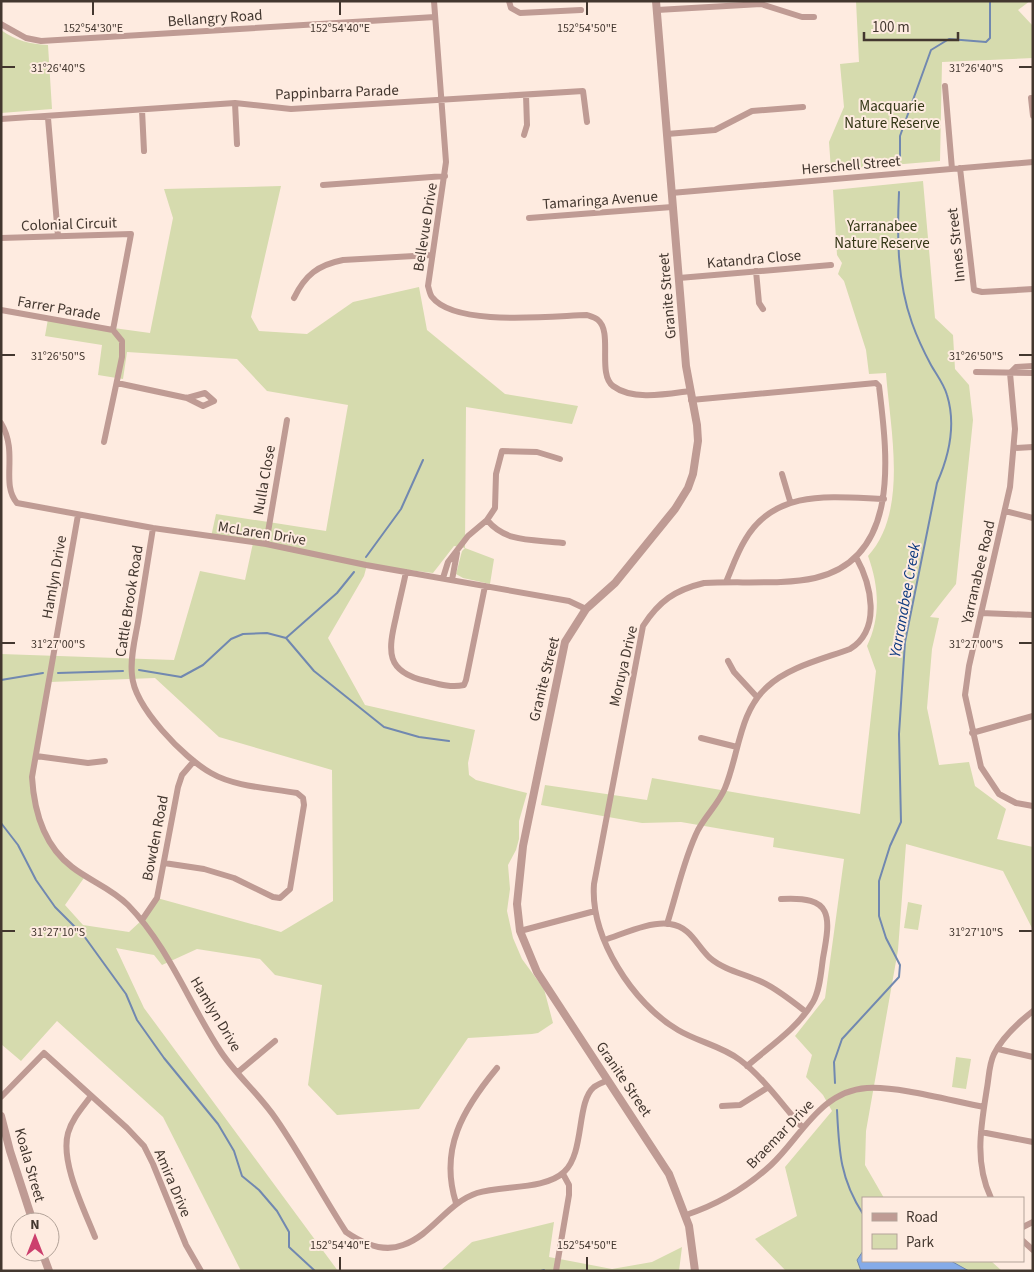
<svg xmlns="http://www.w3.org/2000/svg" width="1034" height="1272" viewBox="0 0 1034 1272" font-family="'Source Sans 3',sans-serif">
<rect width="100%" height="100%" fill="#feebe0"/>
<path fill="#d6dbae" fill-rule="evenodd" d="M856 1H1030L1018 10 1033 26V58L942 62 940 161 831 170 829 142 844 107 840 64 859 62Z
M1 30C16 41 30 44 48 45L52 109 1 113Z
M923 181 935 318 953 335 955 369 969 385 973 420 956 584 930 617 939 618 932 649 927 708 939 765 969 762 975 786 1006 809 997 839 1033 847V930L1003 871 906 844 898 950 866 1131 865 1165 884 1198H863V1261H991L1002 1271H786L755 1239 797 1216 785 1167 832 1111 823 1095 806 1077 812 1055 795 1036 825 998 844 859 773 847 774 838 681 822 642 823 541 805 545 785 647 800 652 778 860 814 876 671 867 646C881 617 879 586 868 556 909 511 890 429 886 373L869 374 866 350 844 281 838 274 842 263 837 255 833 190Z
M281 186 251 317 259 331 307 334 353 302 419 287 427 330 505 394 578 406 572 424 466 407 465 548 494 559 490 584 463 578 456 574 462 551 465 548 454 546 433 573 367 565 364 576 328 638 365 705 475 730 468 763 469 775 476 780 527 793 519 821V839L516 850 508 865 510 889 507 911 513 938 522 959 544 989 553 1023 538 1033 532 1034 468 1038 419 1109 337 1115 308 1085 322 985 275 975 260 959 197 949 162 965 154 955 116 948 144 1008 338 1271H241L163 1117 57 1021 21 1061 1 1044V654L174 660 200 571 245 580 253 543 211 537 216 514 326 531 348 405 267 391 237 359 127 352 123 379 98 375 102 345 45 336 48 319 150 333 173 218 164 189ZM155 678 219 737 332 770 333 901 281 932 157 898 142 920 129 932 83 925 65 905 86 875 50 846 34 801 36 756 50 682Z
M908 902 922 905 918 930 904 928Z
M956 1057 971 1059 966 1089 952 1087Z
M554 1222 549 1257 612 1269 652 1262 682 1247 679 1271H440L472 1242Z"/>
<path fill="#85abe8" stroke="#7188b0" d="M863 1251V1261H951L969 1271H861L857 1260Z"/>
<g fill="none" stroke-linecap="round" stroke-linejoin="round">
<path stroke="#7188b0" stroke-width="2" d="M900 159V136L931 50 949 39 986 42 990 38V1
M366 557 401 509 423 460
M286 638 314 671 384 727 419 737 449 741
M139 670 181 677 203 665 231 639 243 634 267 633 286 638 337 593 354 572
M58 673 123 671
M1 680 43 673
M1 823 18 845 36 880 55 907 84 936 126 994 137 1020 164 1058 218 1124 234 1151 242 1176 259 1190 277 1211 289 1232V1247L315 1271
M835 1083 834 1062 842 1039 899 977 900 965 886 938 879 916V881L890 846 901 822 899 734 905 642 937 483C949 456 956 424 947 395 944 384 936 374 931 365 924 352 917 337 912 323 897 281 897 236 899 192
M837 1110C839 1151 840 1179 863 1214
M541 1271 544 1270"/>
<path stroke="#bf9b94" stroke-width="6" d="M434 1 446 162 428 286C429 289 430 295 432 297 455 327 551 316 587 315 590 316 595 317 598 320 613 332 597 374 613 386 633 401 667 394 690 391
M509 1 511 8 520 13 581 10
M657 10 761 4 802 17H814
M1 24 26 38 41 41 435 17
M945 86 952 169
M1031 98 1033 116
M235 103 237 144
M142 110 144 151
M48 118 58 236
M1 119 235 103 291 109 583 91 587 122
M667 134 715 130 752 111 803 107
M524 135 527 125 526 95
M960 168 974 290 982 292 1033 289
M323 185 445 176
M671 193 1033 162
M529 218 672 207
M1 238 131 234 113 330
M756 271 759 303 763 309
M679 278 831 265
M294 298C305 275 318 265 343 260L432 255
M1 310 113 330
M976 372 1033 373
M1010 373 1015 429 1010 487 969 666 965 695 981 767 999 794 1016 803 1033 806
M1010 373 1016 367 1033 366
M117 383 187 398 205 393 214 401 203 406 187 398
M691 400 876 383 879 386C887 453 902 558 815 578 784 585 737 581 704 583 675 590 659 601 643 626L594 884C590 937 633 1004 678 1030 698 1042 722 1046 740 1060 764 1078 783 1106 803 1128
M1 423C19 453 0 483 17 503L153 528 266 544 366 565 569 601 586 609
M104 442 122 357V341L113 330
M1015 448 1033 447
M782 474 790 501
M1005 511 1033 518
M78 515 32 777C34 811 43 845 72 867 90 881 111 888 128 905 169 947 189 1004 221 1052 237 1076 260 1095 276 1119 301 1155 322 1195 346 1232 362 1243 383 1253 403 1245 432 1235 447 1203 477 1193 502 1185 545 1190 564 1172 585 1153 576 1102 594 1087 598 1084 604 1082 608 1080
M487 520C507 544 535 539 563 543
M153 528C148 559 143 591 138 622 135 639 130 658 132 675 134 707 184 758 211 773 235 787 270 788 297 793L303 798 304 805 290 889 280 898 273 897 234 878 204 869 164 863
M266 544 287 420
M406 572C403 587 399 602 396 617 388 651 385 672 426 681 438 684 451 688 464 685L466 680 485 586
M443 578 448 562 468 536 487 520 495 508 496 474 502 451 537 452 560 459
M452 580 457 553
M726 582C732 568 737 553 745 540 775 488 833 497 884 499
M981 613 1033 615
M728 661 734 672 757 697
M972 733 1033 716
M701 738 737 747
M36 756 88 763 105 761
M142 920 157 898 178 787 182 775 194 761
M667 924C677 893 684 858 698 830 706 815 719 803 725 788 739 754 739 712 767 687 788 667 823 659 850 649 882 629 871 584 856 557
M520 931 595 911
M604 940C623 934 650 921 670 924 691 927 696 945 710 958 724 970 745 974 762 982 777 989 792 1001 806 1012
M998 1049 1033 1057
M747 1066C769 1047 798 1028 813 1002 820 990 821 972 823 958 831 915 833 896 781 899
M238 1072 275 1041
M91 1096C82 1108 72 1119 68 1133 60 1162 84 1209 95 1237
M1 1097 44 1053 127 1128 144 1146 153 1164 186 1245 201 1271
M722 1106 740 1105 767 1088
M981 1132 1033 1142
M991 1198C974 1162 981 1126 987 1088 989 1077 989 1064 994 1054 1002 1038 1019 1022 1033 1011
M456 1203C439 1149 463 1109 497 1068
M686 1215C719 1204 746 1188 771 1165 801 1137 820 1091 867 1088 898 1086 952 1101 984 1107
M1023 1227 1033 1222
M1023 1241 1033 1250
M556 1271 569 1195V1185L563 1174"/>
<path stroke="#bf9b94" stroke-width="8" d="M656 1 686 366 697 425 698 441 693 474 688 488 675 509 615 583 586 609 565 642 523 846 517 904 520 931 537 972 669 1174 689 1226 695 1271
M1 1116 10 1151 33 1222
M42 1252 49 1271"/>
</g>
<path fill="none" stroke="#43372f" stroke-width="2" d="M93 2V15M340 2V15M587 2V15M2 67H15M1019 67H1032M2 355H15M1019 355H1032M2 643H15M1019 643H1032M2 931H15M1019 931H1032M340 1257V1270M587 1257V1270"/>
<g text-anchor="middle" stroke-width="4" stroke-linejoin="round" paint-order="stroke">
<g font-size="15" fill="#43372f" stroke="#feebe0">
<text transform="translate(215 18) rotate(-4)" y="5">Bellangry Road</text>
<text transform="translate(337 92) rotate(-2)" y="5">Pappinbarra Parade</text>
<text transform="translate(851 165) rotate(-5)" y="5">Herschell Street</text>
<text transform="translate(600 200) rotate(-4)" y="5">Tamaringa Avenue</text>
<text transform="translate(69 224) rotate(-2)" y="5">Colonial Circuit</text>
<text transform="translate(425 227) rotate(-81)" y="5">Bellevue Drive</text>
<text transform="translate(956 245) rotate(-96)" y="5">Innes Street</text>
<text transform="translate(754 259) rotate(-5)" y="5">Katandra Close</text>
<text transform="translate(667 296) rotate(-95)" y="5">Granite Street</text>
<text transform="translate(59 308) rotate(10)" y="5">Farrer Parade</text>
<text transform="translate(264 480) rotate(-80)" y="5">Nulla Close</text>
<text transform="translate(262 533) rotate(9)" y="5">McLaren Drive</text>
<text transform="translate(978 572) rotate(-77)" y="5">Yarranabee Road</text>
<text transform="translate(54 577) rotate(-80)" y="5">Hamlyn Drive</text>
<text transform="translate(129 601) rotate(-81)" y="5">Cattle Brook Road</text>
<text transform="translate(623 666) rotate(-77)" y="5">Moruya Drive</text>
<text transform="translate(544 679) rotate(-76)" y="5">Granite Street</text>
<text transform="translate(155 838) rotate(-79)" y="5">Bowden Road</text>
<text transform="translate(216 1014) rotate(59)" y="5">Hamlyn Drive</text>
<text transform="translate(624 1079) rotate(56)" y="5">Granite Street</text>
<text transform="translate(780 1134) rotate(-46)" y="5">Braemar Drive</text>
<text transform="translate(30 1165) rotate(74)" y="5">Koala Street</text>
<text transform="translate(173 1183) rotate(67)" y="5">Amira Drive</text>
</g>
<g font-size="15" fill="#343716" stroke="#feebe0">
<text x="892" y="111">Macquarie<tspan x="892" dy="17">Nature Reserve</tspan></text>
<text x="882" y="231">Yarranabee<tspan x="882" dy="17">Nature Reserve</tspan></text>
</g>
<g font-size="16" font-style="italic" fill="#0d3a80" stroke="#feebe0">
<text transform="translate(904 600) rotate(-80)" y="6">Yarranabee Creek</text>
</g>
</g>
<g font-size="12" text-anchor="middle" fill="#43372f" stroke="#feebe0" stroke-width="4" stroke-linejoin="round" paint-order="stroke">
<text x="93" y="32">152°54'30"E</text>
<text x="340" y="32">152°54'40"E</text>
<text x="587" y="32">152°54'50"E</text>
<text x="58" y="72">31°26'40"S</text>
<text x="976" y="72">31°26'40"S</text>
<text x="58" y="360">31°26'50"S</text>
<text x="976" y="360">31°26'50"S</text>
<text x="58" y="648">31°27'00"S</text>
<text x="976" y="648">31°27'00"S</text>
<text x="58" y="936">31°27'10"S</text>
<text x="976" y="936">31°27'10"S</text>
<text x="340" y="1249">152°54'40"E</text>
<text x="587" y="1249">152°54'50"E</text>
</g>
<rect width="1034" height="1272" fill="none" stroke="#43372f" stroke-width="5"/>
<rect x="862" y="1197" width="162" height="65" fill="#feebe0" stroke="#b3a399"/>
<rect x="872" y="1213" width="25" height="8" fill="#bf9b94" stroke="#b3a399"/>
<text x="906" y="1222" font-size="15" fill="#43372f">Road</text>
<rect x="872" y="1234" width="25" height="15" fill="#d6dbae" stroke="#b3a399"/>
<text x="906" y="1247" font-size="15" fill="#43372f">Park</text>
<g transform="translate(35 1237)"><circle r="24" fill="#feebe0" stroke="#b3a399"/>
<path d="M0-4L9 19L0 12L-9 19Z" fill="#cc3f6d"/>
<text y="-8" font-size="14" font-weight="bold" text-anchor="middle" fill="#43372f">N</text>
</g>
<path d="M864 32v8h94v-8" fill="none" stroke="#43372f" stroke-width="2.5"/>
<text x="872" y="32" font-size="15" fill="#43372f" stroke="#feebe0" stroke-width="4" paint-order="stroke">100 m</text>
</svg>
